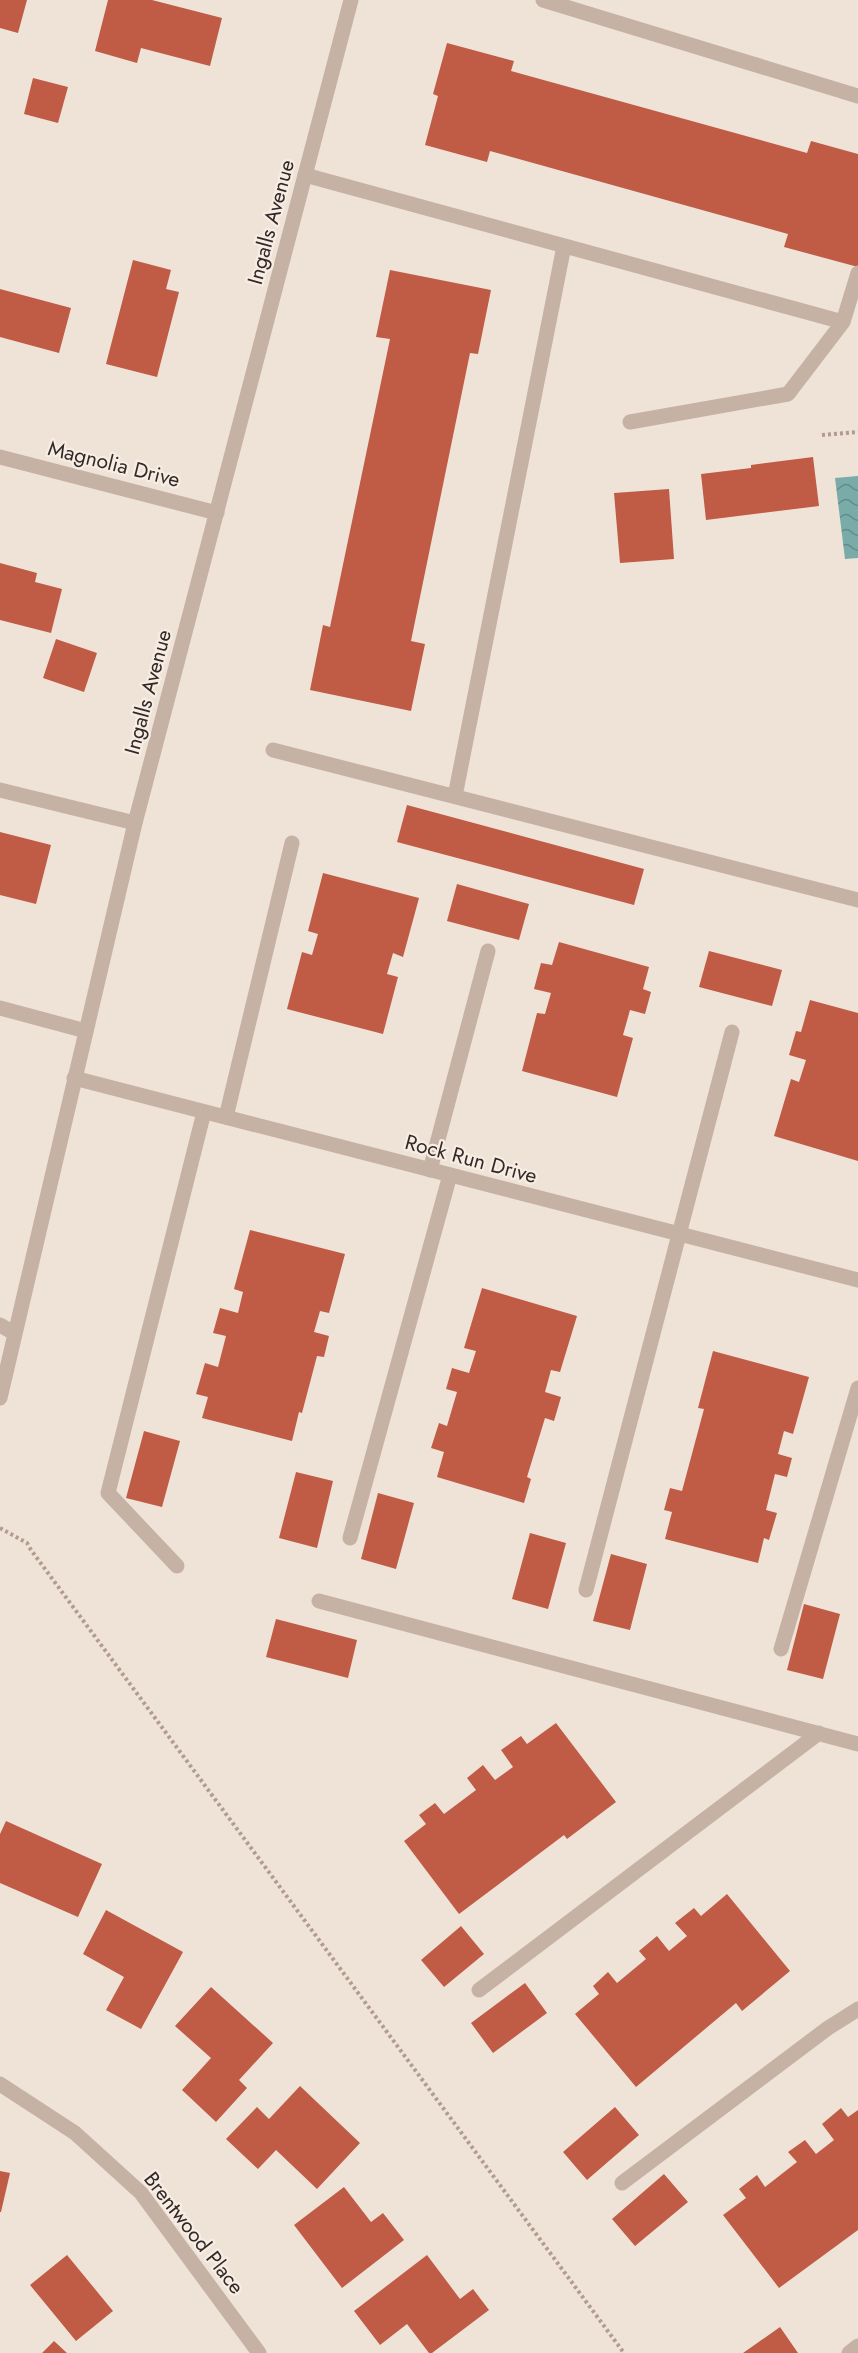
<svg xmlns="http://www.w3.org/2000/svg" width="858" height="2353" viewBox="0 0 858 2353" font-family="Jost,sans-serif">
<defs>
<pattern id="water-waves" width="16" height="10" patternUnits="userSpaceOnUse" patternTransform="scale(1.5)"><rect width="16" height="10" fill="#79aba9"/><path d="M0 5q4-4 8 0t8 0" fill="none" stroke="#648b89"/></pattern>
</defs>
<rect width="100%" height="100%" fill="#efe3d8"/>
<path fill="url(#water-waves)" d="M858 476V558L845 559 835 478Z"/>
<path fill="#c05b46" d="M0 0H27L18 33 0 28Z
M108 0H152L222 18 210 66 141 48 137 63 95 51Z
M447 43 514 61 511 71 807 153 811 141 858 154V267L784 247 788 234 490 151 487 162 425 145 438 96 433 94Z
M33 78 68 87 58 123 24 114Z
M133 260 171 270 166 289 179 292 157 377 106 364Z
M390 270 491 290 478 354 470 353 411 641 425 644 411 711 310 690 323 625 330 627 390 339 376 337Z
M0 289 71 308 59 353 0 337Z
M813 457 819 506 706 520 701 474 751 468V465Z
M669 489 674 559 620 563 614 493Z
M0 563 37 573 35 582 62 589 51 633 0 620Z
M56 639 97 653 84 692 43 678Z
M407 805 644 869 634 905 397 842Z
M0 832 51 845 36 904 0 895Z
M323 873 419 898 403 957 393 953 387 974 398 977 383 1034 287 1009 302 952 312 955 318 934 308 931Z
M457 884 529 904 519 940 447 921Z
M559 942 649 967 643 989 651 992 645 1014 630 1010 623 1035 633 1038 617 1097 522 1071 537 1013 545 1014 551 993 534 989 541 963 552 965Z
M709 951 782 970 772 1006 699 987Z
M810 1000 858 1013V1161L774 1136 791 1079 799 1082 806 1060 789 1055 796 1031 801 1032Z
M250 1230 345 1254 329 1313 320 1311 314 1332 329 1336 324 1357 317 1356 302 1413 299 1412 292 1441 202 1418 208 1397 196 1394 205 1363 218 1367 226 1336 213 1333 220 1308 238 1313 243 1292 234 1289Z
M482 1288 577 1316 560 1372 551 1370 545 1392 561 1397 554 1421 545 1418 527 1477 531 1479 524 1503 437 1477 444 1452 431 1448 439 1423 447 1426 457 1392 446 1389 452 1368 469 1373 476 1351 464 1348Z
M713 1351 809 1377 793 1434 784 1431 778 1454 792 1458 787 1477 775 1474 766 1510 777 1513 769 1540 764 1538 758 1563 665 1539 672 1512 664 1510 670 1488 682 1491 704 1409 698 1408Z
M144 1431 180 1441 162 1507 126 1498Z
M296 1472 333 1481 317 1548 279 1538Z
M378 1493 414 1503 396 1569 361 1559Z
M530 1533 566 1543 548 1609 512 1599Z
M611 1554 647 1564 630 1630 593 1621Z
M804 1604 840 1614 823 1679 787 1670Z
M276 1619 357 1640 348 1678 266 1657Z
M556 1723 616 1802 567 1839 564 1835 459 1914 404 1841 426 1824 419 1815 435 1803 444 1814 476 1790 467 1778 483 1765 495 1780 513 1767 501 1750 521 1736 527 1744Z
M6 1821 102 1864 78 1917 0 1883V1834Z
M727 1894 790 1971 742 2011 736 2003 636 2087 575 2014 599 1994 593 1986 608 1972 617 1983 646 1959 639 1951 657 1936 669 1951 687 1936 675 1923 694 1908 701 1916Z
M106 1910 183 1952 141 2029 106 2010 124 1977 83 1954Z
M461 1926 484 1954 444 1987 421 1960Z
M525 1983 547 2013 493 2053 471 2023Z
M211 1987 273 2043 239 2080 247 2088 216 2122 182 2090 211 2058 175 2026Z
M300 2086 360 2143 317 2189 276 2150 258 2169 226 2139 257 2107 269 2119Z
M615 2107 639 2135 587 2180 563 2152Z
M841 2108 848 2117 858 2110V2230L779 2288 723 2215 746 2198 739 2189 757 2175 765 2187 797 2162 788 2152 805 2140 816 2154 834 2140 822 2124Z
M0 2171 10 2173 1 2212H0Z
M664 2174 688 2202 635 2246 612 2219Z
M344 2187 371 2222 383 2213 404 2240 342 2288 294 2225Z
M67 2255 113 2311 76 2341 30 2285Z
M427 2255 460 2299 473 2289 489 2310 432 2353H429L407 2324 380 2345 354 2311Z
M780 2327 798 2353H743Z
M54 2341 67 2353H42Z"/>
<g fill="none" stroke-linecap="round" stroke-linejoin="round">
<path stroke="#b29c8f" stroke-width="4" stroke-dasharray="3 3" stroke-linecap="butt" d="M822 435 858 432
M0 1528 27 1543 31 1550 624 2353"/>
<path stroke="#c6b2a5" stroke-width="15" d="M543 0 858 96
M305 175 843 322 858 273
M630 422 788 394 843 322
M273 750 858 900
M0 790 135 823
M455 796 564 246
M226 1117 292 843
M430 1170 488 951
M0 1325 14 1333
M350 1538 450 1175
M177 1566 108 1493 204 1112
M586 1590 732 1032
M319 1601 858 1744
M781 1649 858 1388
M479 1990 819 1733
M622 2183 828 2028 858 2009
M849 2353 858 2346"/>
<path stroke="#c6b2a5" stroke-width="15" d="M0 457 217 513
M0 1008 86 1031
M74 1078 858 1280
M0 2084 75 2133 141 2193 259 2353"/>
<path stroke="#c6b2a5" stroke-width="15" d="M0 1398 135 823 351 0"/>
</g>
<g text-anchor="middle" stroke-width="4.5" stroke-linejoin="round" paint-order="stroke">
<g font-size="21" fill="#332926" stroke="#f8ede4">
<text transform="translate(271 222) rotate(-75)" y="7">Ingalls Avenue</text>
<text transform="translate(114 464) rotate(14)" y="7">Magnolia Drive</text>
<text transform="translate(148 692) rotate(-75)" y="7">Ingalls Avenue</text>
<text transform="translate(471 1159) rotate(15)" y="7">Rock Run Drive</text>
<text transform="translate(194 2233) rotate(52)" y="7">Brentwood Place</text>
</g>
</g>
</svg>
